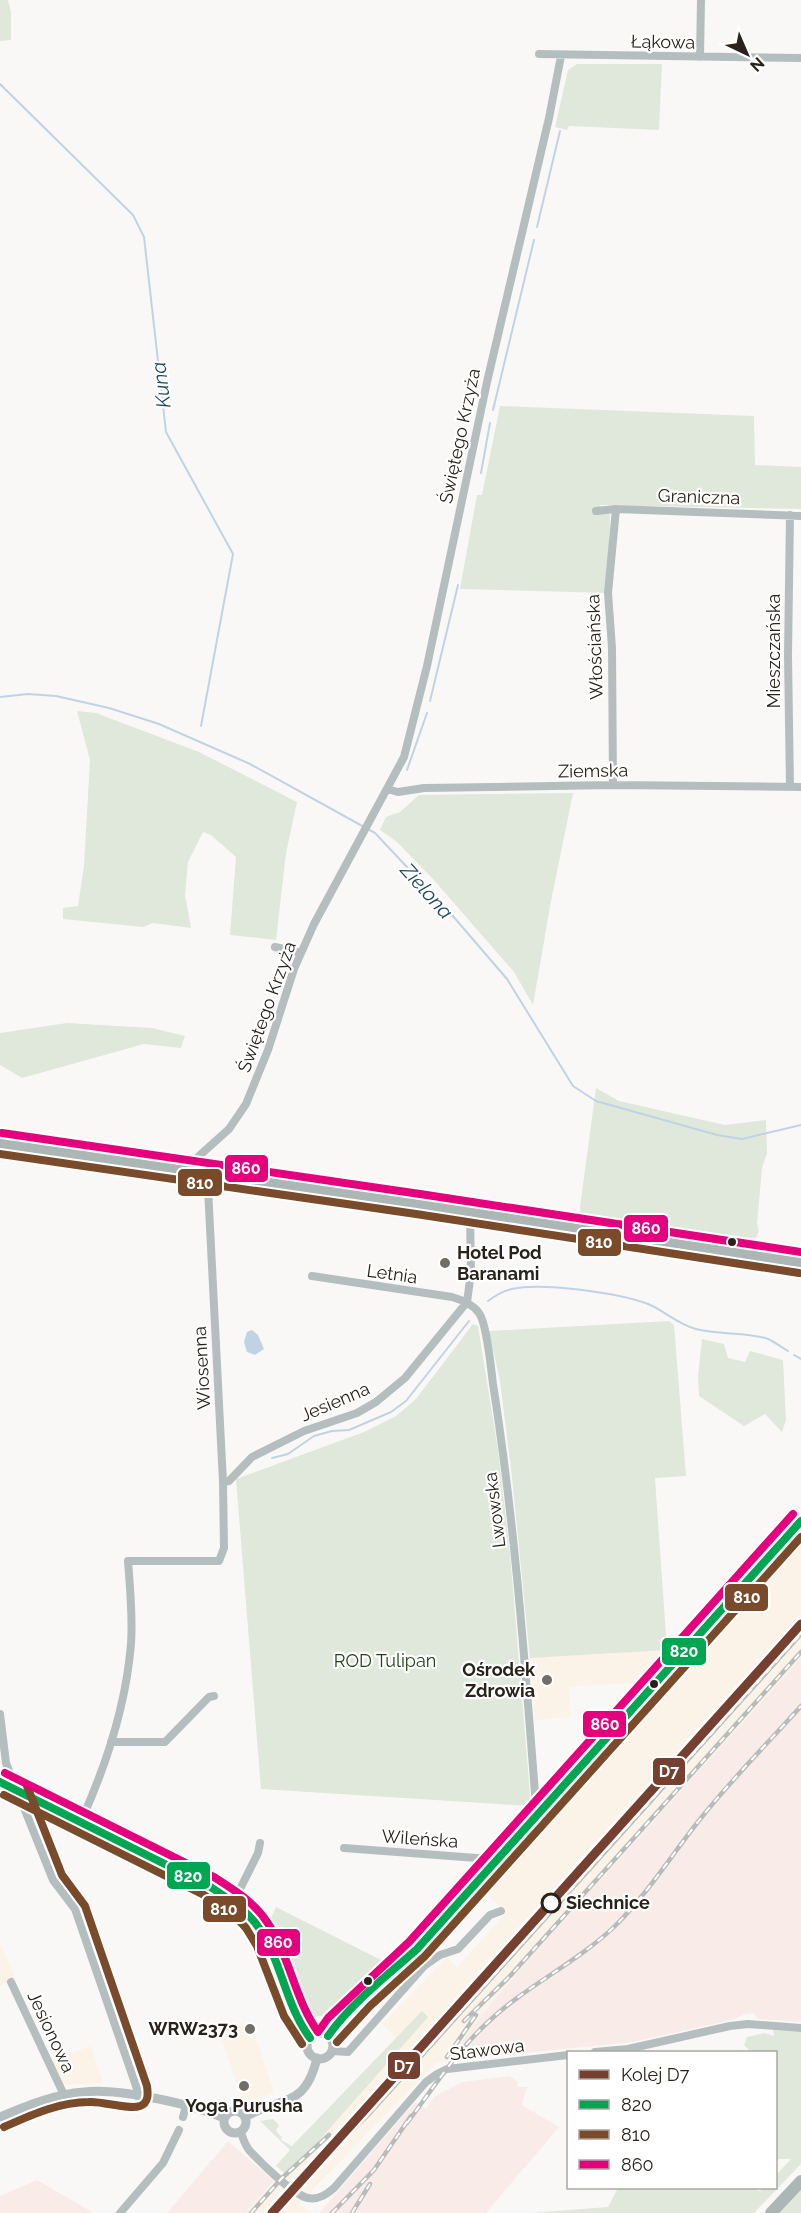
<svg xmlns="http://www.w3.org/2000/svg" width="801" height="2213" viewBox="0 0 801 2213" font-family="Raleway,sans-serif">
<rect width="100%" height="100%" fill="#faf8f6"/>
<path fill="#fbf2e8" d="M801 1537V1658L546 1940 495 1999 449 2061 436 2063 299 2204 313 2213H245L283 2173 275 2166 396 2038 382 2024 447 1957 457 1967 506 1913 483 1890Z
M667 1650V1658L646 1682 569 1687 571 1717 535 1720 530 1658Z
M0 1942 16 1979 0 1986Z
M251 2022 274 2093 244 2103 219 2033Z
M91 2046 103 2083 63 2085 51 2060Z"/>
<path fill="#f9ece8" d="M801 1658V2022L758 2019 753 2013 745 2014 732 2020 633 2042 465 2059 455 2051 495 1999 546 1940Z
M510 2076 517 2081 518 2087H527L522 2105 559 2127 486 2213H319L415 2102 426 2109 435 2096 463 2082Z
M228 2141 274 2181 245 2213H158L168 2212Z
M37 2180 70 2199 94 2213H0V2196Z"/>
<path fill="#dfe8da" d="M0 0H8L11 12V40L0 41Z
M577 64H662L659 130 569 126 567 130 555 127 568 70Z
M500 406 754 416 755 465 801 467V509L599 505 610 515 608 593 460 589 477 495H482Z
M77 711 96 713 199 752 297 802 286 853 276 940 230 935 236 857 211 835 203 832 188 862 185 895 191 928 153 923 143 927 63 919V908L78 906 84 866 90 760Z
M573 793 551 901 533 1005 514 972 433 879 397 842 380 830 386 817 400 812 419 795Z
M67 1023 152 1028 185 1036 181 1048 144 1044 22 1078 0 1065V1033Z
M596 1088 619 1101 725 1125 766 1120 767 1153 762 1168 757 1224 759 1231 756 1238 722 1237 705 1238 581 1218 580 1207Z
M669 1321 674 1325 686 1476 655 1478 667 1650 530 1658 512 1477 500 1381 489 1331Z
M473 1324 478 1326 498 1450 510 1554 531 1806 261 1789 236 1479 364 1432 396 1416 416 1399Z
M702 1339 724 1344 728 1358 745 1362 750 1351 783 1360 786 1420 782 1432 765 1414 744 1426 699 1396 698 1376Z
M276 1907 385 1962 368 1979 366 1977 356 1986 357 1988 343 2001 331 2016 305 2017C283 1993 281 1956 263 1928L269 1923Z
M422 2011 428 2017 309 2152 285 2173 276 2166 290 2150 260 2121 273 2119 279 2125 276 2131 282 2137 281 2140 292 2146Z
M773 2030 801 2032V2164L754 2213H529L608 2207 618 2188 681 2189 749 2188 760 2191 764 2188H776V2175L791 2159H776V2052H751L744 2045 747 2037 764 2033 774 2036Z
M801 2188V2213H776Z"/>
<path fill="#c0d3e4" d="M252 1330 258 1335 264 1349 255 1355 247 1352 244 1342 247 1332Z"/>
<g fill="none" stroke-linecap="round" stroke-linejoin="round">
<path stroke="#c0d3e4" stroke-width="2" d="M0 84 133 215 144 237 166 432 233 554 201 726
M537 227 560 131
M493 410 534 240
M481 473 490 423
M0 697 28 694 56 696 109 708 159 724 250 764 375 833 452 915 507 979 573 1086 596 1101 717 1135 742 1139 801 1125
M430 701 458 585
M407 770 427 713
M488 1301C496 1295 503 1291 512 1289 542 1282 619 1293 648 1304 665 1311 677 1324 696 1329 717 1335 749 1332 768 1339 775 1342 781 1347 788 1351
M794 1355 801 1359
M272 1458 288 1454 314 1436 332 1431 349 1430 391 1412 406 1401 469 1321"/>
<path stroke="#b5bebf" stroke-width="8" d="M539 54 801 58
M700 57 701 0
M596 511 616 509 801 516
M790 515 788 655 790 787
M613 785 612 648 608 593 616 509
M387 789 398 792 424 788 613 785 801 787
M275 947 301 953
M194 1172 195 1161 199 1156 229 1129 246 1104 268 1050 294 969 314 924 404 757 427 666 487 382 549 118 561 56
M312 1276 452 1297C462 1300 473 1304 479 1313 487 1324 491 1369 493 1384 515 1524 525 1665 536 1806L539 1812
M223 1482 229 1481 252 1457 304 1431 357 1413 376 1402 405 1378 467 1302 471 1273 470 1212
M0 1714 6 1763 53 1880 75 1909 137 2089V2096
M111 1742H165L209 1697 214 1696
M0 1782 209 1886C228 1898 246 1909 259 1928 282 1962 282 2006 310 2038
M81 1821C106 1766 126 1704 131 1644 133 1617 130 1588 128 1561H219L224 1548 223 1482 208 1188 209 1174
M344 1848 490 1859 493 1862
M234 1901 258 1853 260 1843
M11 1982 64 2095
M332 2051 348 2052 424 1966 440 1955 458 1949 490 1915 501 1911
M595 2052 628 2049 730 2026 748 2024 801 2028
M183 2117 186 2106
M241 2133C243 2138 245 2145 249 2150 260 2162 293 2195 308 2198 319 2200 327 2194 334 2188L426 2082 437 2074 447 2069 568 2055
M120 2213 163 2163 179 2130"/>
<path stroke="#b5bebf" stroke-width="9" d="M307 2046a13 13 0 1 1 26 0a13 13 0 1 1-26 0Z
M328 2036 335 2026 363 1998 417 1949 493 1862 801 1521
M224 2122a11 11 0 1 1 22 0a11 11 0 1 1-22 0Z
M0 2117C27 2106 55 2094 84 2092 119 2088 192 2104 224 2118
M245 2117C281 2096 305 2109 317 2058"/>
<path stroke="#abb6b5" stroke-width="12" d="M0 1143 418 1204 801 1263
M771 2213 801 2181"/>
<defs>
<path id="rail" d="M464 2021 510 1976 801 1652
M447 2057 476 2015
M407 2123C432 2090 455 2053 486 2024 525 1986 577 1963 616 1925 648 1893 673 1853 701 1818 732 1779 768 1743 801 1706
M303 2179 369 2114 801 1634
M251 2213 281 2179 329 2135
M332 2213 374 2170 411 2116
M352 2213 370 2184"/>
</defs>
<use href="#rail" stroke="#b7bcba" stroke-width="4.5"/>
<use href="#rail" stroke="#fff" stroke-width="2" stroke-dasharray="7" stroke-linecap="butt"/>
<defs>
<path id="bus-1" d="M0 1782 209 1886C227 1898 247 1910 259 1928 282 1962 285 2004 310 2038
M328 2036C351 2003 387 1976 417 1949L801 1521"/>
<path id="bus-2" d="M0 1154 416 1214 799 1273
M4 1795 204 1895 236 1917 246 1928 257 1946 284 2016 302 2044
M337 2042 370 2006 425 1956 801 1537
M4 2127C31 2115 59 2102 89 2102 103 2101 129 2110 140 2106 149 2103 148 2093 147 2086L85 1906 62 1875 27 1786"/>
<path id="bus-3" d="M2 1133 420 1194 801 1252
M5 1773 214 1877C233 1889 254 1902 267 1922 290 1956 294 1998 318 2032L328 2018 409 1942 793 1514"/>
</defs>
<use href="#bus-1" stroke="#fff" stroke-width="12"/>
<use href="#bus-2" stroke="#fff" stroke-width="12"/>
<use href="#bus-3" stroke="#fff" stroke-width="12"/>
<use href="#bus-1" stroke="#00a651" stroke-width="8"/>
<use href="#bus-2" stroke="#7a4b2a" stroke-width="8"/>
<use href="#bus-3" stroke="#e5007d" stroke-width="8"/>
<defs>
<path id="rail-1" d="M272 2213 801 1624"/>
</defs>
<use href="#rail-1" stroke="#fff" stroke-width="14"/>
<use href="#rail-1" stroke="#754030" stroke-width="9"/>
</g>
<g fill="#29221a" stroke="#fff" stroke-width="2">
<circle cx="732" cy="1242" r="5"/>
<circle cx="654" cy="1684" r="5"/>
<circle cx="368" cy="1981" r="5"/>
</g>
<g fill="#726d67" stroke="#fff" stroke-width="2">
<circle cx="445" cy="1263" r="6"/>
<circle cx="547" cy="1680" r="6"/>
<circle cx="250" cy="2029" r="6"/>
<circle cx="244" cy="2086" r="6"/>
</g>
<circle fill="#fff" stroke="#29221a" stroke-width="3" cx="551" cy="1903" r="9"/>
<g text-anchor="middle" stroke-width="4.5" stroke-linejoin="round" paint-order="stroke">
<g font-size="18" fill="#29221a" stroke="#fff">
<text transform="translate(663 42) rotate(1)" y="6">Łąkowa</text>
<text transform="translate(460 436) rotate(-78)" y="6">Świętego Krzyża</text>
<text transform="translate(699 497) rotate(2)" y="6">Graniczna</text>
<text transform="translate(595 647) rotate(-92)" y="6">Włościańska</text>
<text transform="translate(774 651) rotate(-90)" y="6">Mieszczańska</text>
<text transform="translate(593 771) rotate(-1)" y="6">Ziemska</text>
<text transform="translate(267 1007) rotate(-70)" y="6">Świętego Krzyża</text>
<text transform="translate(392 1274) rotate(8)" y="6">Letnia</text>
<text transform="translate(202 1368) rotate(-93)" y="6">Wiosenna</text>
<text transform="translate(335 1402) rotate(-23)" y="6">Jesienna</text>
<text transform="translate(495 1510) rotate(-97)" y="6">Lwowska</text>
<text transform="translate(420 1839) rotate(4)" y="6">Wileńska</text>
<text transform="translate(51 2032) rotate(65)" y="6">Jesionowa</text>
<text transform="translate(487 2050) rotate(-7)" y="6">Stawowa</text>
</g>
<g font-size="18" font-weight="bold" fill="#29221a" stroke="#fff" text-anchor="end">
<text x="457" y="1259" text-anchor="start">Hotel Pod<tspan x="457" dy="21">Baranami</tspan></text>
<text x="535" y="1676">Ośrodek<tspan x="535" dy="21">Zdrowia</tspan></text>
<text x="238" y="2035">WRW2373</text>
<text x="244" y="2112" text-anchor="middle">Yoga Purusha</text>
</g>
<g font-size="18" fill="#244217" stroke="#fff">
<text x="385" y="1667">ROD Tulipan</text>
</g>
<g font-size="18" font-weight="bold" fill="#29221a" stroke="#fff" text-anchor="start">
<text x="566" y="1909">Siechnice</text>
</g>
<g font-size="20" font-style="italic" fill="#1b476b" stroke="#fff">
<text transform="translate(161 385) rotate(-97)" y="7">Kuna</text>
<text transform="translate(427 891) rotate(48)" y="7">Zielona</text>
</g>
</g>
<g stroke="#fff" stroke-width="2">
<rect x="224" y="1154" width="45" height="29" rx="6" fill="#e5007d"/>
<rect x="177" y="1168" width="46" height="29" rx="6" fill="#7a4b2a"/>
<rect x="623" y="1214" width="46" height="29" rx="6" fill="#e5007d"/>
<rect x="577" y="1228" width="45" height="29" rx="6" fill="#7a4b2a"/>
<rect x="724" y="1583" width="45" height="29" rx="6" fill="#7a4b2a"/>
<rect x="661" y="1637" width="46" height="29" rx="6" fill="#00a651"/>
<rect x="582" y="1710" width="45" height="28" rx="6" fill="#e5007d"/>
<rect x="652" y="1757" width="34" height="29" rx="6" fill="#754030"/>
<rect x="166" y="1861" width="45" height="29" rx="6" fill="#00a651"/>
<rect x="202" y="1895" width="45" height="28" rx="6" fill="#7a4b2a"/>
<rect x="256" y="1928" width="45" height="29" rx="6" fill="#e5007d"/>
<rect x="387" y="2051" width="34" height="29" rx="6" fill="#754030"/>
</g>
<g font-size="16" text-anchor="middle" font-weight="bold" fill="#fff">
<text x="246" y="1174">860</text>
<text x="200" y="1189">810</text>
<text x="646" y="1234">860</text>
<text x="599" y="1248">810</text>
<text x="747" y="1603">810</text>
<text x="684" y="1657">820</text>
<text x="605" y="1730">860</text>
<text x="669" y="1777">D7</text>
<text x="188" y="1882">820</text>
<text x="224" y="1915">810</text>
<text x="278" y="1948">860</text>
<text x="404" y="2072">D7</text>
</g>
<rect x="567" y="2051" width="210" height="138" fill="#ffffff" stroke="#a9a7a3" stroke-width="1.5"/>
<rect x="579" y="2070" width="30" height="9" fill="#754030" stroke="#a9a7a3" stroke-width="1.5"/>
<text x="621" y="2081" font-size="18" fill="#29221a">Kolej D7</text>
<rect x="579" y="2100" width="30" height="9" fill="#00a651" stroke="#a9a7a3" stroke-width="1.5"/>
<text x="621" y="2111" font-size="18" fill="#29221a">820</text>
<rect x="579" y="2130" width="30" height="9" fill="#7a4b2a" stroke="#a9a7a3" stroke-width="1.5"/>
<text x="621" y="2141" font-size="18" fill="#29221a">810</text>
<rect x="579" y="2160" width="30" height="9" fill="#e5007d" stroke="#a9a7a3" stroke-width="1.5"/>
<text x="621" y="2171" font-size="18" fill="#29221a">860</text>
<g transform="translate(747 54) rotate(136)" stroke="#ffffff" stroke-width="4.5" paint-order="stroke">
<path d="M0-4.5L10 22L0 15L-10 22Z" fill="#29221a"/>
<text y="-9" font-size="16" font-weight="bold" text-anchor="middle" fill="#29221a">N</text>
</g>
</svg>
